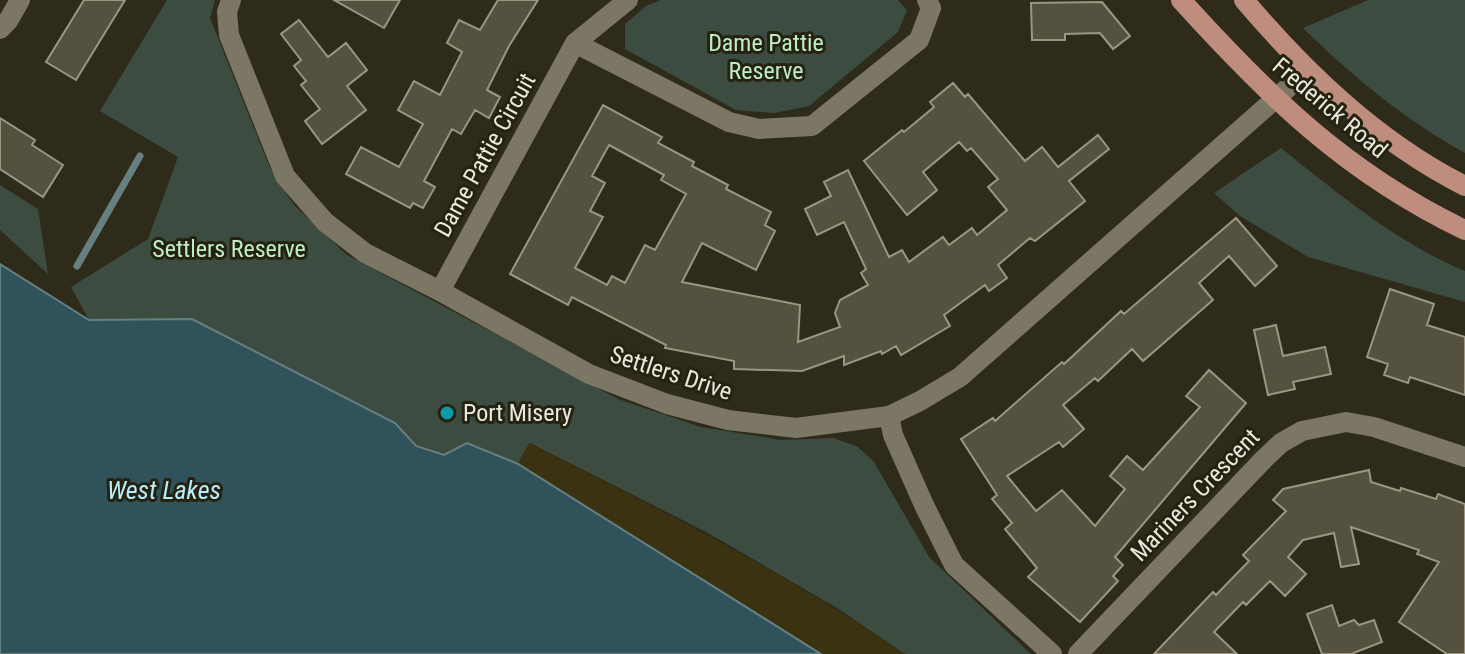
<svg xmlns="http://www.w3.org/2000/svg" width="1465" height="654" viewBox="0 0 1465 654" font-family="'Roboto Condensed',sans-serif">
<rect width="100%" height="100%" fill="#2e2b1b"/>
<path fill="#3d4c40" d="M167 0H215L210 18 270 168 294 205 347 255 618 399 701 427 780 440 834 438 858 447 874 462 929 557 1031 654H905L837 608 708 533 530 443 518 464 467 444 444 455 416 446 395 423 192 319 89 320 71 287 148 239 178 157 100 111Z
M661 0H898L907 10 898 32 809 106 774 113 736 110 625 49V24L646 6Z
M1368 0H1465V153C1405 120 1352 76 1303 28Z
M1281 148C1336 192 1399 244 1465 271V302L1308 257 1240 216 1214 193Z
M0 185 38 209 48 274 0 230Z"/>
<path fill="#3b3212" d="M529 443C660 509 784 572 905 654H821L518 464Z"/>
<path fill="#30525a" stroke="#687f82" stroke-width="2" d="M0 264 89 320 192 319 395 423 416 446 444 455 467 443 518 464 821 654H0Z"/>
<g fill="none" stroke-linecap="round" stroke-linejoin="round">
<path stroke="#687f82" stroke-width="7" d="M77 266 140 156"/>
</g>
<path fill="#54513e" stroke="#9a9682" stroke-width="2" fill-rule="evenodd" d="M84 0H125L76 80 46 62Z
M334 0H400L384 28Z
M498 0H538L509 46 487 90 500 97 489 118 475 110 461 134 452 129 424 181 435 187 423 208 413 203 410 208 346 174 361 147 399 167 423 124 398 110 414 81 440 95 462 52 447 43 459 20 480 30Z
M1102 2 1130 36 1113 49 1100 33 1065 34V40H1032L1031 3Z
M299 20 328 57 346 43 367 70 347 86 366 110 322 144 305 121 320 109 301 85 306 81 294 66 301 60 281 34Z
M953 83 965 97 968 94 1025 161 1042 147 1058 167 1098 135 1109 149 1069 181 1085 201 1035 241 1030 238 998 265 1007 278 989 291 985 285 944 315 950 326 901 355 896 346 882 354 881 351 844 365V356L802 371 734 369V361L665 348 666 345 572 297 568 305 510 274 603 105 662 137 658 143 694 162 692 166 728 185 726 189 771 212 765 225 775 231 756 270 702 243 682 282 800 305 798 342 840 327 835 313 840 300 868 285 861 273 866 269 844 222 817 235 805 209 831 196 824 182 848 170 889 257 902 250 909 262 943 237 949 245 972 228 977 235 1007 210 988 187 998 179 971 148 967 151 959 142 923 172 937 190 907 215 864 161 902 130 904 132 934 107 930 102ZM609 145 664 175 661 180 686 194 655 250 645 245 625 283 612 276 607 285 575 268 603 217 590 211 605 183 592 176Z
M0 118 35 140 32 145 63 165 43 197 0 169Z
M1236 218 1277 266 1255 286 1229 256 1199 283 1213 300 1143 361 1132 349 1098 381 1095 378 1063 405 1084 429 1063 447 1059 442 1007 476 1036 511 1062 490 1095 526 1125 489 1110 476 1127 456 1143 470 1200 407 1186 396 1209 370 1246 403 1115 557 1123 565 1113 576 1118 581 1080 622 1028 577 1037 568 1005 529 1012 523 992 499 997 495 961 439 993 418 995 421 1062 362 1064 364 1121 311 1124 314Z
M1390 289 1434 304 1427 325 1465 337V395L1410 377 1408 383 1384 375 1388 364 1367 357Z
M1276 325 1283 356 1325 347 1331 374 1293 382 1295 389 1268 395 1254 330Z
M1369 470 1371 482 1400 491 1401 488 1436 499 1438 494 1465 504V654H1447L1399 622 1439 562 1417 554 1419 550 1351 527 1359 564 1341 567 1334 533 1303 540 1288 557 1306 574 1285 596 1270 581 1246 605 1243 602 1214 632 1237 654H1154L1213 592 1216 595 1249 561 1243 555 1286 511 1273 500 1283 489Z
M1332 605 1339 626 1354 620 1359 625 1374 620 1382 642 1351 654H1322L1307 614Z"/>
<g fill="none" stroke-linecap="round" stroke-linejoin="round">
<path stroke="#7b7764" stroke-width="20" d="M231 0 227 12 229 35 285 176 325 222 365 253 440 291 589 374 667 404 728 420 796 428 889 416 920 401 960 377 1308 70
M0 29 8 21 20 0
M575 43 729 122 759 129 812 126 919 40 931 8 927 0
M440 291 575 43 628 0
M889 416 893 435 924 505 954 565 1052 654
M1078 654 1264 459 1281 443 1302 431 1346 422 1374 427 1465 457"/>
<path stroke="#be8d7d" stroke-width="20" d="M1181 0C1268 96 1346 173 1465 230
M1244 0C1307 74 1378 142 1465 186"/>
</g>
<circle fill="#0f9aa8" stroke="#252211" stroke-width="3" cx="447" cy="413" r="8"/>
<g text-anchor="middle" stroke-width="6" stroke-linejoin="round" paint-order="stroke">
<g font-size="24" fill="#bdecc5" stroke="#252211">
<text x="766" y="51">Dame Pattie<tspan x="766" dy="28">Reserve</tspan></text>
<text x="229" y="257">Settlers Reserve</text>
</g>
<g font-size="24" fill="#eae9de" stroke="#252211">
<text transform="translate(1330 108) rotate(40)" y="8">Frederick Road</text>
<text transform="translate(485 155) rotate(-61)" y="8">Dame Pattie Circuit</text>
<text transform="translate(671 373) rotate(18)" y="8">Settlers Drive</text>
<text transform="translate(1195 495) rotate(-46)" y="8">Mariners Crescent</text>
</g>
<g font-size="24" fill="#eae9de" stroke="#252211" text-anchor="start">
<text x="463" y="421">Port Misery</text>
</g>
<g font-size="26" font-style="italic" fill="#b7edfa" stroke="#252211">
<text x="164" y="499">West Lakes</text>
</g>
</g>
</svg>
